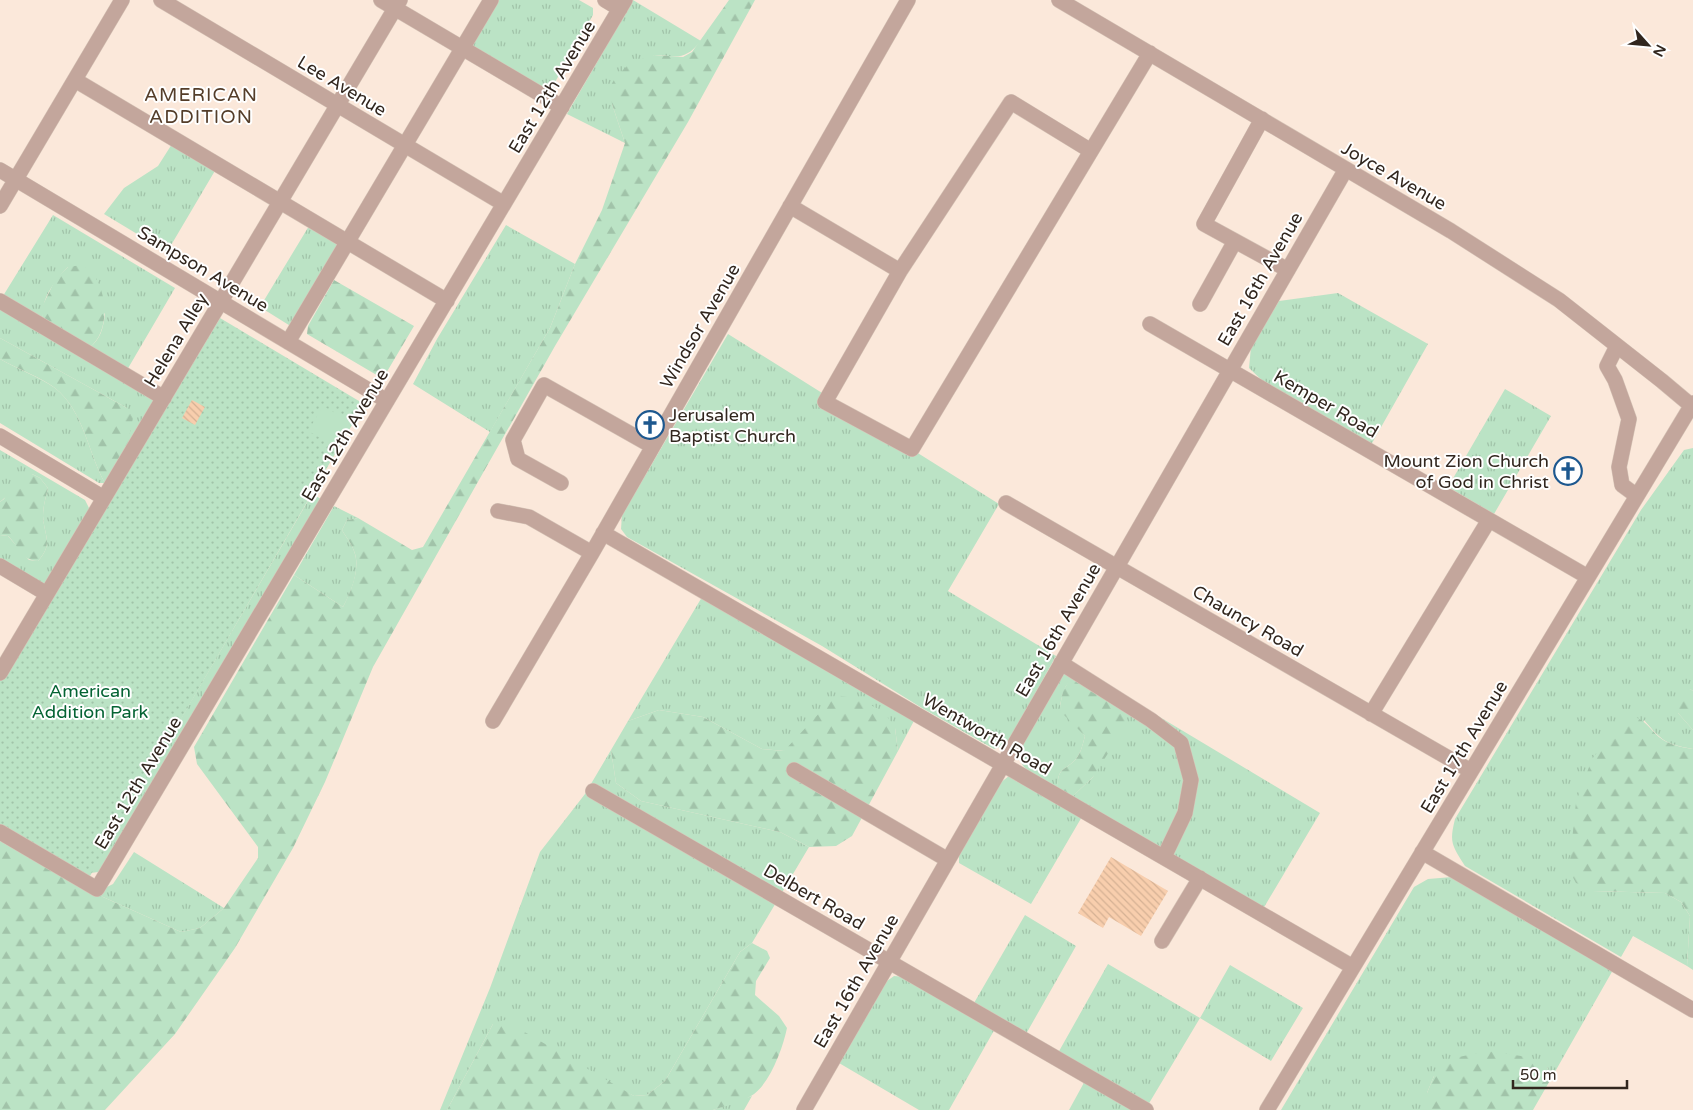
<svg xmlns="http://www.w3.org/2000/svg" width="1693" height="1110" viewBox="0 0 1693 1110" font-family="'Varela Round',sans-serif">
<defs>
<pattern id="grass-tufts" width="24" height="20" patternUnits="userSpaceOnUse" patternTransform="scale(1.25)"><rect width="24" height="20" fill="#bbe3c5"/><path d="M3 7l-1-3M5 7V3M7 7l1-3M15 17l-1-3M17 17v-4M19 17l1-3" fill="none" stroke="#a1c3a9"/></pattern>
<pattern id="forest-firs" width="22" height="20" patternUnits="userSpaceOnUse" patternTransform="scale(1.25)"><rect width="22" height="20" fill="#bbe3c5"/><path d="M5 1l3.5 6h-7zM16 11l3.5 6h-7z" fill="#a1c3a9"/></pattern>
<pattern id="park-dots" width="8" height="8" patternUnits="userSpaceOnUse" patternTransform="scale(1.25)"><rect width="8" height="8" fill="#bbe3c5"/><path d="M2 2h.1M6 6h.1" fill="none" stroke="#a1c3a9" stroke-width="1.8" stroke-linecap="round"/></pattern>
<pattern id="building-back-hatch" width="6" height="6" patternUnits="userSpaceOnUse" patternTransform="scale(1.25)"><rect width="6" height="6" fill="#f8cead"/><path d="M-1 5l2 2M0 0l6 6M5-1l2 2" fill="none" stroke="#d5b194"/></pattern>
</defs>
<rect width="100%" height="100%" fill="#fbe8da"/>
<path fill="url(#grass-tufts)" d="M496 0H579L593 8V15L550 91 541 88 469 45Z
M633 0 701 41C684 61 679 56 654 55L612 104 625 143 567 114Z
M172 144 216 169 167 252 104 214 124 188 158 166Z
M53 215 175 288 127 370 89 348C101 339 103 328 105 314L68 267C55 280 40 300 43 319L3 296Z
M506 225 575 264 550 328 490 432 413 384 437 339Z
M309 226 341 245 292 327 260 307Z
M1338 293 1428 344 1371 445 1268 386 1249 368 1251 347 1279 301Z
M0 308 155 400 127 447V408L0 338Z
M728 334 999 504 948 591 1056 656 1010 739 1003 746 994 749 922 708 822 646 627 537 621 529 622 515Z
M0 359C16 368 41 378 55 388 84 411 88 453 105 483H99L0 423Z
M1505 389 1551 416 1494 514 1448 487Z
M1693 448V691L1690 689 1678 713 1693 730V749C1665 744 1662 741 1644 720L1593 891 1665 893 1681 902 1690 916 1687 966 1633 936 1621 957 1465 866C1452 845 1449 843 1455 819L1641 510 1684 450Z
M0 450 85 500 89 508 90 513 44 587 0 560V535L8 536 29 560 38 561C54 543 44 536 43 516 43 506 46 497 48 488L40 478 32 474 0 502Z
M312 494 323 500 106 865 98 872 91 873Z
M334 506 358 518 347 520 342 530C346 537 352 544 354 551 361 569 351 592 343 607L294 575Z
M702 597 916 717 898 751 895 728 784 751 762 749 703 717 659 710 628 721Z
M1068 662 1085 673C1066 681 1064 686 1060 706L1085 736C1083 743 1081 753 1076 759 1064 772 1057 767 1058 788 1041 779 1016 771 1018 748Z
M1123 695 1320 813 1263 909 1072 797 1093 777Z
M611 750 616 783 641 801 780 832 809 847 752 943 740 952 665 1081 647 1095 634 1096 493 1024 447 1110H440L490 988 540 852 585 794Z
M1009 776 1083 815 1031 904 959 863V854L1000 783Z
M134 852 224 908 200 928 181 932 83 888H105L113 884Z
M1452 877 1613 970 1552 1077 1547 1067 1434 1076 1427 1093V1110H1281L1414 887 1428 879Z
M1025 915 1076 946 1026 1034 974 1003Z
M1108 964 1200 1018 1230 965 1303 1008 1271 1061 1200 1018 1148 1105 1058 1053Z
M894 976 905 977 996 1027 949 1110H919L839 1063 887 981Z
M1086 1079 1137 1110H1069Z
M752 1096 744 1110H713Z"/>
<path fill="url(#forest-firs)" d="M729 0H755L688 122 555 346 373 667 325 782 293 848 235 948 175 1034 105 1110H0V841L83 888 181 932 200 928 224 908 258 858V847L197 764 194 747 294 575 343 607C351 591 361 568 354 551 352 544 346 537 342 530L347 520 358 518 412 550 423 547 550 328 575 264 602 210 625 143 612 104 610 87 615 78 630 63 654 55 683 57 692 52Z
M82 265C108 278 113 331 89 348L43 319 41 309 55 280 68 267Z
M334 280 414 326 385 375 380 377 307 334 308 326Z
M0 338 127 408 133 418 127 447 105 483C88 453 84 411 55 388 42 378 16 368 0 359Z
M32 474 40 478 48 488C46 497 43 506 43 516 44 536 54 543 38 561 20 560 19 546 8 536L0 535V502L4 499 18 475Z
M1085 673 1126 706V721L1119 736 1093 777 1072 797 1058 788C1057 767 1064 772 1076 759 1081 753 1083 743 1085 736L1063 714 1060 706 1063 691 1070 679Z
M1690 689 1693 691V730L1678 713 1676 702 1682 691Z
M836 695 859 699 884 712 895 728 898 751 852 836 836 846 809 847 780 832 641 801 616 783 611 750 628 721 659 710 703 717 762 749 784 751Z
M1635 717C1646 721 1650 729 1659 737 1669 745 1681 747 1693 749V970L1687 966 1690 916 1681 902 1665 893 1593 891 1576 883 1569 870 1576 802 1592 759 1606 742Z
M752 943 767 951 770 958 756 981 755 995 779 1016 787 1028C783 1048 769 1086 751 1096 740 1103 725 1106 713 1110H447L493 1024 504 1020 634 1096 647 1095 665 1081 740 952Z
M1488 1051 1528 1057 1547 1067 1552 1077 1533 1110H1427V1093L1434 1076 1449 1059Z"/>
<path fill="url(#park-dots)" d="M220 318 364 404 83 888 0 841V681Z"/>
<path fill="#bbe3c5" d="M323 406 353 423 338 448 308 431Z"/>
<path fill="url(#building-back-hatch)" d="M192 400 205 407 195 425 182 418Z
M1111 857 1168 891 1141 936 1109 917 1103 928 1078 913Z"/>
<g fill="none" stroke-linecap="round" stroke-linejoin="round">
<defs>
<path id="minor" d="M161 0 504 204
M381 0 562 107
M605 0 620 9
M1059 0 1451 231 1559 300 1662 381 1693 407
M75 80 447 301
M1262 119 1204 224 1288 270
M0 170 387 401
M0 206 122 0
M790 206 900 271 825 402 912 449 1150 53
M900 271 1011 102 1091 151
M0 301 164 398
M1200 304 1235 241
M1150 324 1588 577
M288 342 491 0
M1617 346 1607 366 1615 380 1629 419 1619 467 1622 485 1637 496
M0 436 104 498
M561 483 518 459 513 440 544 385 652 446
M1006 503 1471 771
M498 511 529 517 592 553
M603 533 1353 967
M0 566 47 594
M1061 663 1151 720 1181 743 1191 780 1185 813 1164 857
M0 673 400 0
M1371 714 1489 520
M493 721 592 553 908 0
M794 770 948 860
M593 791 1146 1110
M0 832 97 889 625 0
M1422 852 1693 1010
M1162 941 1200 878
M804 1110 1346 169
M1267 1110 1693 403"/>
</defs>
<use href="#minor" stroke="#d7c5b8" stroke-width="16"/>
<use href="#minor" stroke="#c3a69c" stroke-width="15"/>
</g>
<defs>
<symbol id="church-ring" viewBox="-11 -11 22 22"><circle r="9.5" fill="#fff" stroke="#1d588f" stroke-width="1.5"/><path d="M-1.2-6h2.4v3.5h3.3v2.4h-3.3V6h-2.4V-.1h-3.3v-2.4h3.3Z" fill="#1d588f"/></symbol>
</defs>
<g fill-rule="evenodd">
<use href="#church-ring" x="634" y="409" width="32" height="32"/>
<use href="#church-ring" x="1552" y="455" width="32" height="32"/>
</g>
<g text-anchor="middle" stroke-width="4" stroke-linejoin="round" paint-order="stroke">
<g font-size="18" fill="#31261e" stroke="#fff">
<text transform="translate(342 86) rotate(31)" y="6">Lee Avenue</text>
<text transform="translate(552 87) rotate(-59)" y="6">East 12th Avenue</text>
<text transform="translate(1394 176) rotate(30)" y="6">Joyce Avenue</text>
<text transform="translate(203 269) rotate(31)" y="6">Sampson Avenue</text>
<text transform="translate(1260 279) rotate(-60)" y="6">East 16th Avenue</text>
<text transform="translate(700 326) rotate(-60)" y="6">Windsor Avenue</text>
<text transform="translate(176 340) rotate(-59)" y="6">Helena Alley</text>
<text transform="translate(1326 404) rotate(30)" y="6">Kemper Road</text>
<text transform="translate(345 435) rotate(-59)" y="6">East 12th Avenue</text>
<text transform="translate(1248 621) rotate(30)" y="6">Chauncy Road</text>
<text transform="translate(1058 630) rotate(-60)" y="6">East 16th Avenue</text>
<text transform="translate(987 734) rotate(30)" y="6">Wentworth Road</text>
<text transform="translate(1464 747) rotate(-59)" y="6">East 17th Avenue</text>
<text transform="translate(138 783) rotate(-59)" y="6">East 12th Avenue</text>
<text transform="translate(814 897) rotate(30)" y="6">Delbert Road</text>
<text transform="translate(856 981) rotate(-60)" y="6">East 16th Avenue</text>
</g>
<g font-size="18" fill="#31261e" stroke="#fff" text-anchor="start">
<text x="669" y="421">Jerusalem<tspan x="669" dy="21">Baptist Church</tspan></text>
<text x="1549" y="467" text-anchor="end">Mount Zion Church<tspan x="1549" dy="21">of God in Christ</tspan></text>
</g>
<g font-size="18" fill="#046333" stroke="#fff">
<text x="90" y="697">American<tspan x="90" dy="21">Addition Park</tspan></text>
</g>
<g font-size="19" letter-spacing="1" fill="#543d29" stroke="#fff">
<text x="201" y="101">AMERICAN<tspan x="201" dy="22">ADDITION</tspan></text>
</g>
</g>
<g transform="translate(1648 45) rotate(117)" stroke="#ffffff" stroke-width="4" paint-order="stroke">
<path d="M0-4L9 19L0 12L-9 19Z" fill="#31261e"/>
<text y="-8" font-size="14" font-weight="bold" text-anchor="middle" fill="#31261e">N</text>
</g>
<path d="M1513 1080v8h114v-8" fill="none" stroke="#31261e" stroke-width="2.5"/>
<text x="1520" y="1080" font-size="15" fill="#31261e" stroke="#ffffff" stroke-width="4" paint-order="stroke">50 m</text>
</svg>
